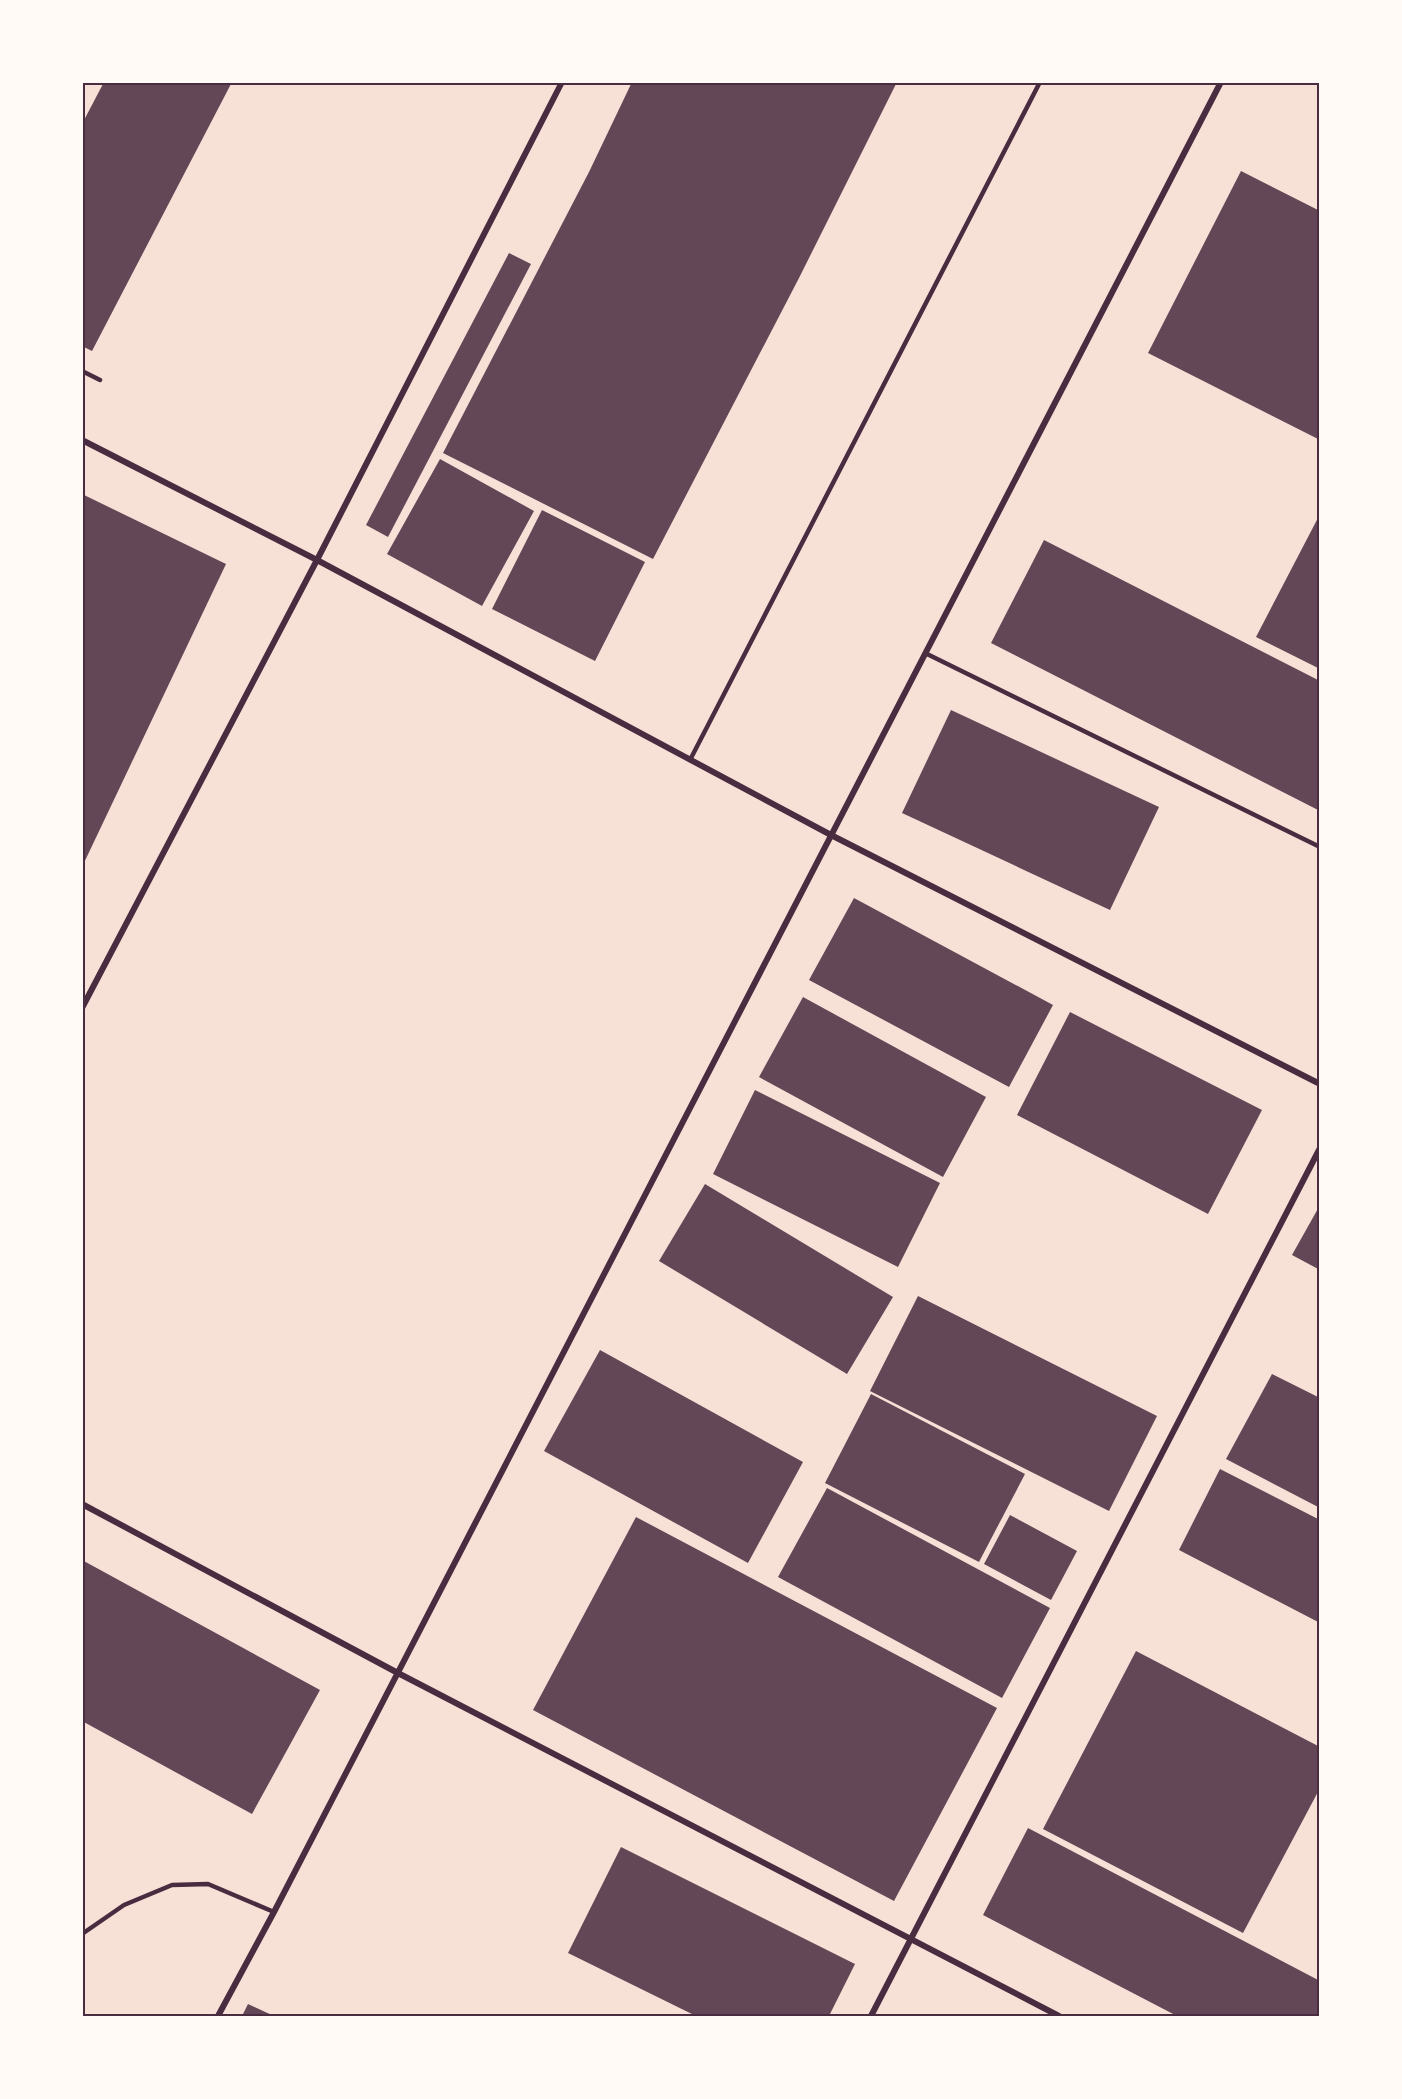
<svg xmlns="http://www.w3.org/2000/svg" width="1402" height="2099" viewBox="0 0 1402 2099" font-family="'Exo 2',sans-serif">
<rect width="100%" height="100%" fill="#f7e1d7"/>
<path fill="#644757" d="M104 82H232L92 351 82 346V124Z
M632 82H897L799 278 653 559 443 453 589 172Z
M1241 171 1320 211V440L1148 353Z
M509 253 531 264 388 537 366 525Z
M440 459 534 511 482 606 387 554Z
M82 494 226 564 82 867Z
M542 510 645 562 595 661 492 609Z
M1320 514V669L1256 637Z
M1044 540 1320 681V811L991 643Z
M951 710 1159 807 1110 910 902 813Z
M854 898 1053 1005 1009 1087 809 980Z
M803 997 986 1097 943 1177 759 1077Z
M1070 1012 1262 1110 1208 1214 1017 1115Z
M755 1090 940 1183 898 1267 713 1174Z
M705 1184 893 1297 847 1374 659 1261Z
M1320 1205V1270L1292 1255Z
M918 1296 1157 1416 1109 1511 870 1391Z
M600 1350 803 1462 748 1563 544 1451Z
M1272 1374 1320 1398V1508L1226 1459Z
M871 1394 1025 1474 979 1562 825 1483Z
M1220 1469 1320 1520V1623L1179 1550Z
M827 1488 1050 1608 1002 1698 778 1577Z
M1010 1515 1077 1551 1051 1600 984 1564Z
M636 1517 997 1708 894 1901 533 1710Z
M82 1560 320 1690 252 1814 82 1721Z
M1136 1651 1320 1747V1788L1243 1933 1043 1829Z
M1028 1828 1320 1981V2016H1177L983 1915Z
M621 1847 855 1964 829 2016H696L568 1953Z
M248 2004 274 2016H242Z"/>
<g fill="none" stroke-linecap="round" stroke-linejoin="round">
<path stroke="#4a2c40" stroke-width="4.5" d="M82 371 100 380
M925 653 1320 847
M690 760 1040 82
M82 1934 124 1905 172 1885 208 1884 274 1912"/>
<path stroke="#4a2c40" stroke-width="6" d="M82 440 317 560 831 835 1320 1084
M82 1008 317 560 562 82
M82 1504 396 1672 1059 2016
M218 2016 274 1912 1221 82
M871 2016 1320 1148"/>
</g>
<rect width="1402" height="2099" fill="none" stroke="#fffaf5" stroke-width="168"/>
<rect x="84" y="84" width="1234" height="1931" fill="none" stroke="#4a2c40" stroke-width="2"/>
</svg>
